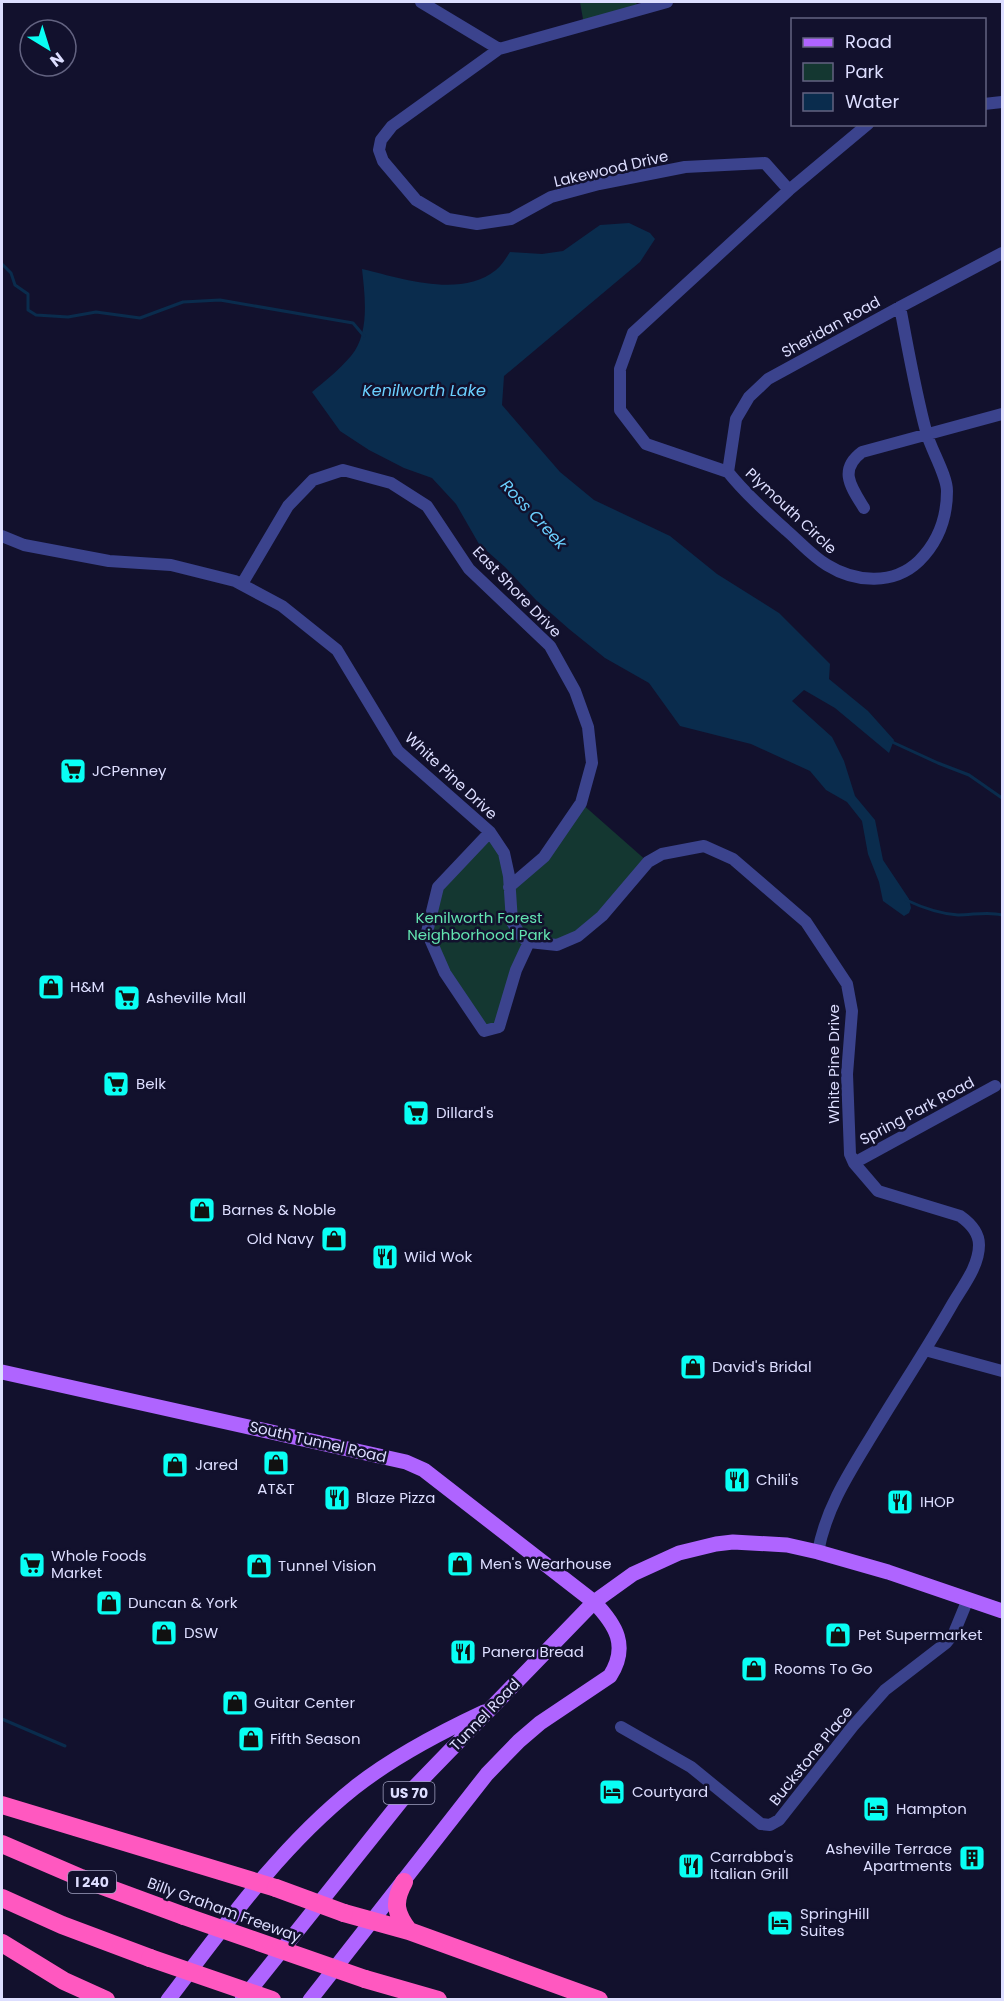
<svg xmlns="http://www.w3.org/2000/svg" width="1004" height="2001" viewBox="0 0 1004 2001" font-family="Poppins,sans-serif">
<rect width="100%" height="100%" fill="#12112d"/>
<path fill="#143731" d="M580 2H636L638 9 584 25Z
M581 803 648 862 602 916 557 945 529 942 499 1027 484 1031 427 932 438 887 490 832 516 883Z"/>
<path fill="#0a2c4d" d="M629 223 650 233 655 239 640 262 504 376 502 405 560 472 594 500 670 536 717 574 779 613 830 664 829 679 868 711 894 740 889 753 835 708 804 690 792 701 832 737 844 761 855 796 875 820 883 860 909 899 911 908 909 913 904 916 883 901 879 882 868 854 862 821 847 802 826 790 810 771 751 744 680 726 649 683 605 658 569 629 536 600 505 567 479 544 456 504 432 478 404 468 369 450 340 431 312 392C325 381 339 370 351 356 370 334 365 296 362 269 401 278 460 299 496 270 502 265 506 258 510 252L542 254 563 251 600 225Z"/>
<g fill="none" stroke-linecap="round" stroke-linejoin="round">
<path stroke="#0a2c4d" stroke-width="3" d="M2 264 11 273 15 285 28 294V310L36 315 68 317 96 312 140 318 183 302 220 300 353 323 364 336
M890 741 938 763 969 775 1002 798
M906 900C921 907 942 914 958 915 973 915 988 911 1002 915
M2 1719 65 1746"/>
<path stroke="#3b438d" stroke-width="12" d="M421 2 499 49
M667 2 499 49 392 126 381 140 379 150 383 161 416 200 448 219 477 224 511 219 551 197 599 184 685 167 765 163 789 190
M984 104 1002 102
M728 472 646 444 620 410V369L633 333 789 190 868 124
M728 472C745 493 765 511 786 530 799 541 812 556 827 565 856 583 894 585 919 561 938 542 947 518 947 491 947 475 930 448 926 431 915 390 908 348 900 307
M728 472 736 419 749 397 768 379 900 307 1002 253
M864 508C851 487 838 470 862 452L1002 414
M2 536 24 545 109 561 171 565 235 581 282 606 337 650 398 751 490 832 504 853 509 876 512 922 522 937 529 942 557 945 578 936 602 916 648 862 662 854 704 846 733 859 806 922 847 984 852 1011 847 1074 850 1154 854 1163 878 1191 960 1216C970 1223 979 1232 979 1245 979 1266 963 1286 953 1303 928 1347 900 1389 874 1432 851 1470 826 1507 818 1552
M242 584 288 506 313 480 343 470 391 483 427 506 469 569 550 646 575 691 588 727 592 763 581 803 544 857 509 887
M490 832 438 887 427 932 445 973 484 1031 499 1027 516 970 529 942
M854 1163 995 1086
M925 1350 1002 1371
M621 1727 691 1767 761 1824 770 1825 779 1820 853 1726 885 1690 946 1643 954 1633 968 1599"/>
<path stroke="#af64ff" stroke-width="15" d="M2 1372 406 1462 424 1470 594 1602C616 1625 629 1646 610 1676L540 1723 519 1741 487 1774 310 2000
M168 2000C225 1925 280 1847 354 1788 393 1757 439 1733 484 1712
M242 2000 401 1801 594 1602 633 1574 679 1553 716 1544 733 1542 787 1545 818 1552 888 1572 1002 1611"/>
<path stroke="#ff58c0" stroke-width="18" d="M2 1805 276 1888
M2 1844 81 1878 184 1916
M404 1882C393 1902 395 1913 409 1931
M2 1898 62 1925 150 1958
M344 1913 409 1931 599 2000
M2 1943 64 1981 106 2000
M365 1979 438 2000"/>
<path stroke="#ff58c0" stroke-width="18" d="M276 1888 344 1913
M184 1916 365 1979
M150 1958 272 2000"/>
</g>
<defs>
<symbol id="supermarket-square" viewBox="-11 -11 22 22"><rect x="-9" y="-9" width="18" height="18" rx="4" fill="#09fff4" stroke="#12112d"/><path d="M-6-5.5h2.5l.6 2H6L4.5 2H-2.5L-4.4-4H-6ZM-1.5 3.2a1.3 1.3 0 1 0 .1 0ZM3 3.2a1.3 1.3 0 1 0 .1 0Z" fill="#111"/></symbol>
<symbol id="shop-square" viewBox="-11 -11 22 22"><rect x="-9" y="-9" width="18" height="18" rx="4" fill="#09fff4" stroke="#12112d"/><path d="M-5-2.5h2.3a2.7 3.5 0 0 1 5.4 0H5L5.5 6h-11ZM-1.5-2.5h3a1.5 2.3 0 0 0-3 0Z" fill="#111"/></symbol>
<symbol id="restaurant-square" viewBox="-11 -11 22 22"><rect x="-9" y="-9" width="18" height="18" rx="4" fill="#09fff4" stroke="#12112d"/><path d="M-5-6h1v4h1v-4h1v4h1v-4h1v5L-1.5 .5V6h-2V.5L-5-1ZM5-6V6H3V1.5H1.5Q1.5-4 5-6Z" fill="#111"/></symbol>
<symbol id="hotel-square" viewBox="-11 -11 22 22"><rect x="-9" y="-9" width="18" height="18" rx="4" fill="#09fff4" stroke="#12112d"/><path d="M-6-4.5h1.5V1H6V5H4.5V3h-9V5H-6ZM-4 0a1.8 1.8 0 1 1 3.6 0ZM.5 0V-2.5h3Q6-2.5 6 0Z" fill="#111"/></symbol>
<symbol id="building-square" viewBox="-11 -11 22 22"><rect x="-9" y="-9" width="18" height="18" rx="4" fill="#09fff4" stroke="#12112d"/><path d="M-4-6H4V6H1V3H-1V6H-4ZM-2.5-4.3h1.7v1.8h-1.7ZM.8-4.3h1.7v1.8H.8ZM-2.5-1h1.7V.8h-1.7ZM.8-1h1.7V.8H.8Z" fill="#111"/></symbol>
</defs>
<g fill-rule="evenodd">
<use href="#supermarket-square" x="58" y="756" width="30" height="30"/>
<use href="#shop-square" x="36" y="972" width="30" height="30"/>
<use href="#supermarket-square" x="112" y="983" width="30" height="30"/>
<use href="#supermarket-square" x="101" y="1069" width="30" height="30"/>
<use href="#supermarket-square" x="401" y="1098" width="30" height="30"/>
<use href="#shop-square" x="187" y="1195" width="30" height="30"/>
<use href="#shop-square" x="319" y="1224" width="30" height="30"/>
<use href="#restaurant-square" x="370" y="1242" width="30" height="30"/>
<use href="#shop-square" x="678" y="1352" width="30" height="30"/>
<use href="#shop-square" x="261" y="1448" width="30" height="30"/>
<use href="#shop-square" x="160" y="1450" width="30" height="30"/>
<use href="#restaurant-square" x="722" y="1465" width="30" height="30"/>
<use href="#restaurant-square" x="322" y="1483" width="30" height="30"/>
<use href="#restaurant-square" x="885" y="1487" width="30" height="30"/>
<use href="#shop-square" x="445" y="1549" width="30" height="30"/>
<use href="#supermarket-square" x="17" y="1550" width="30" height="30"/>
<use href="#shop-square" x="244" y="1551" width="30" height="30"/>
<use href="#shop-square" x="94" y="1588" width="30" height="30"/>
<use href="#shop-square" x="149" y="1618" width="30" height="30"/>
<use href="#shop-square" x="823" y="1620" width="30" height="30"/>
<use href="#restaurant-square" x="448" y="1637" width="30" height="30"/>
<use href="#shop-square" x="739" y="1654" width="30" height="30"/>
<use href="#shop-square" x="220" y="1688" width="30" height="30"/>
<use href="#shop-square" x="236" y="1724" width="30" height="30"/>
<use href="#hotel-square" x="597" y="1777" width="30" height="30"/>
<use href="#hotel-square" x="861" y="1794" width="30" height="30"/>
<use href="#building-square" x="957" y="1843" width="30" height="30"/>
<use href="#restaurant-square" x="676" y="1851" width="30" height="30"/>
<use href="#hotel-square" x="765" y="1908" width="30" height="30"/>
</g>
<g text-anchor="middle" stroke-width="5" stroke-linejoin="round" paint-order="stroke">
<g fill="#12112d" stroke="#a0a0c0" stroke-width="1.5">
<rect x="383.5" y="1782" width="51" height="22" rx="4.5"/>
<rect x="68" y="1871" width="48" height="22" rx="4.5"/>
</g>
<g font-size="14" font-weight="bold" fill="#dddeff">
<text x="409" y="1798">US 70</text>
<text x="92" y="1887">I 240</text>
</g>
<g font-size="15" fill="#dddeff" stroke="#12112d">
<text transform="translate(611 169) rotate(-13)" y="5">Lakewood Drive</text>
<text transform="translate(831 327) rotate(-29)" y="5">Sheridan Road</text>
<text transform="translate(791 511) rotate(43)" y="5">Plymouth Circle</text>
<text transform="translate(517 592) rotate(46)" y="5">East Shore Drive</text>
<text transform="translate(451 776) rotate(43)" y="5">White Pine Drive</text>
<text transform="translate(834 1064) rotate(-90)" y="5">White Pine Drive</text>
<text transform="translate(917 1111) rotate(-28)" y="5">Spring Park Road</text>
<text transform="translate(318 1442) rotate(13)" y="5">South Tunnel Road</text>
<text transform="translate(485 1715) rotate(-46)" y="5">Tunnel Road</text>
<text transform="translate(811 1756) rotate(-51)" y="5">Buckstone Place</text>
<text transform="translate(224 1910) rotate(20)" y="5">Billy Graham Freeway</text>
</g>
<g font-size="15" fill="#dddeff" stroke="#12112d" text-anchor="start">
<text x="92" y="776">JCPenney</text>
<text x="70" y="992">H&amp;M</text>
<text x="146" y="1003">Asheville Mall</text>
<text x="136" y="1089">Belk</text>
<text x="436" y="1118">Dillard's</text>
<text x="222" y="1215">Barnes &amp; Noble</text>
<text x="314" y="1244" text-anchor="end">Old Navy</text>
<text x="404" y="1262">Wild Wok</text>
<text x="712" y="1372">David's Bridal</text>
<text x="195" y="1470">Jared</text>
<text x="756" y="1485">Chili's</text>
<text x="276" y="1494" text-anchor="middle">AT&amp;T</text>
<text x="356" y="1503">Blaze Pizza</text>
<text x="920" y="1507">IHOP</text>
<text x="51" y="1561">Whole Foods<tspan x="51" dy="17">Market</tspan></text>
<text x="480" y="1569">Men's Wearhouse</text>
<text x="278" y="1571">Tunnel Vision</text>
<text x="128" y="1608">Duncan &amp; York</text>
<text x="184" y="1638">DSW</text>
<text x="858" y="1640">Pet Supermarket</text>
<text x="482" y="1657">Panera Bread</text>
<text x="774" y="1674">Rooms To Go</text>
<text x="254" y="1708">Guitar Center</text>
<text x="270" y="1744">Fifth Season</text>
<text x="632" y="1797">Courtyard</text>
<text x="896" y="1814">Hampton</text>
<text x="952" y="1854" text-anchor="end">Asheville Terrace<tspan x="952" dy="17">Apartments</tspan></text>
<text x="710" y="1862">Carrabba's<tspan x="710" dy="17">Italian Grill</tspan></text>
<text x="800" y="1919">SpringHill<tspan x="800" dy="17">Suites</tspan></text>
</g>
<g font-size="15" fill="#63e4b1" stroke="#12112d">
<text x="479" y="923">Kenilworth Forest<tspan x="479" dy="17">Neighborhood Park</tspan></text>
</g>
<g font-size="16" font-style="italic" fill="#6bd0ff" stroke="#12112d">
<text x="424" y="396">Kenilworth Lake</text>
<text transform="translate(534 514) rotate(47)" y="6">Ross Creek</text>
</g>
</g>
<rect width="1004" height="2001" fill="none" stroke="#dddeff" stroke-width="6"/>
<rect x="791" y="18" width="195" height="108" fill="#12112d" stroke="#636381" stroke-width="1.5"/>
<rect x="803" y="38" width="30" height="9" fill="#af64ff" stroke="#636381" stroke-width="1.5"/>
<text x="845" y="48" font-size="18" fill="#dddeff">Road</text>
<rect x="803" y="63" width="30" height="18" fill="#143731" stroke="#636381" stroke-width="1.5"/>
<text x="845" y="78" font-size="18" fill="#dddeff">Park</text>
<rect x="803" y="93" width="30" height="18" fill="#0a2c4d" stroke="#636381" stroke-width="1.5"/>
<text x="845" y="108" font-size="18" fill="#dddeff">Water</text>
<g transform="translate(48 48) rotate(142)"><circle r="28" fill="#12112d" stroke="#636381" stroke-width="1.5"/>
<path d="M0-4.5L10 22L0 15L-10 22Z" fill="#09fff4"/>
<text y="-9" font-size="16" font-weight="bold" text-anchor="middle" fill="#dddeff">N</text>
</g>
</svg>
